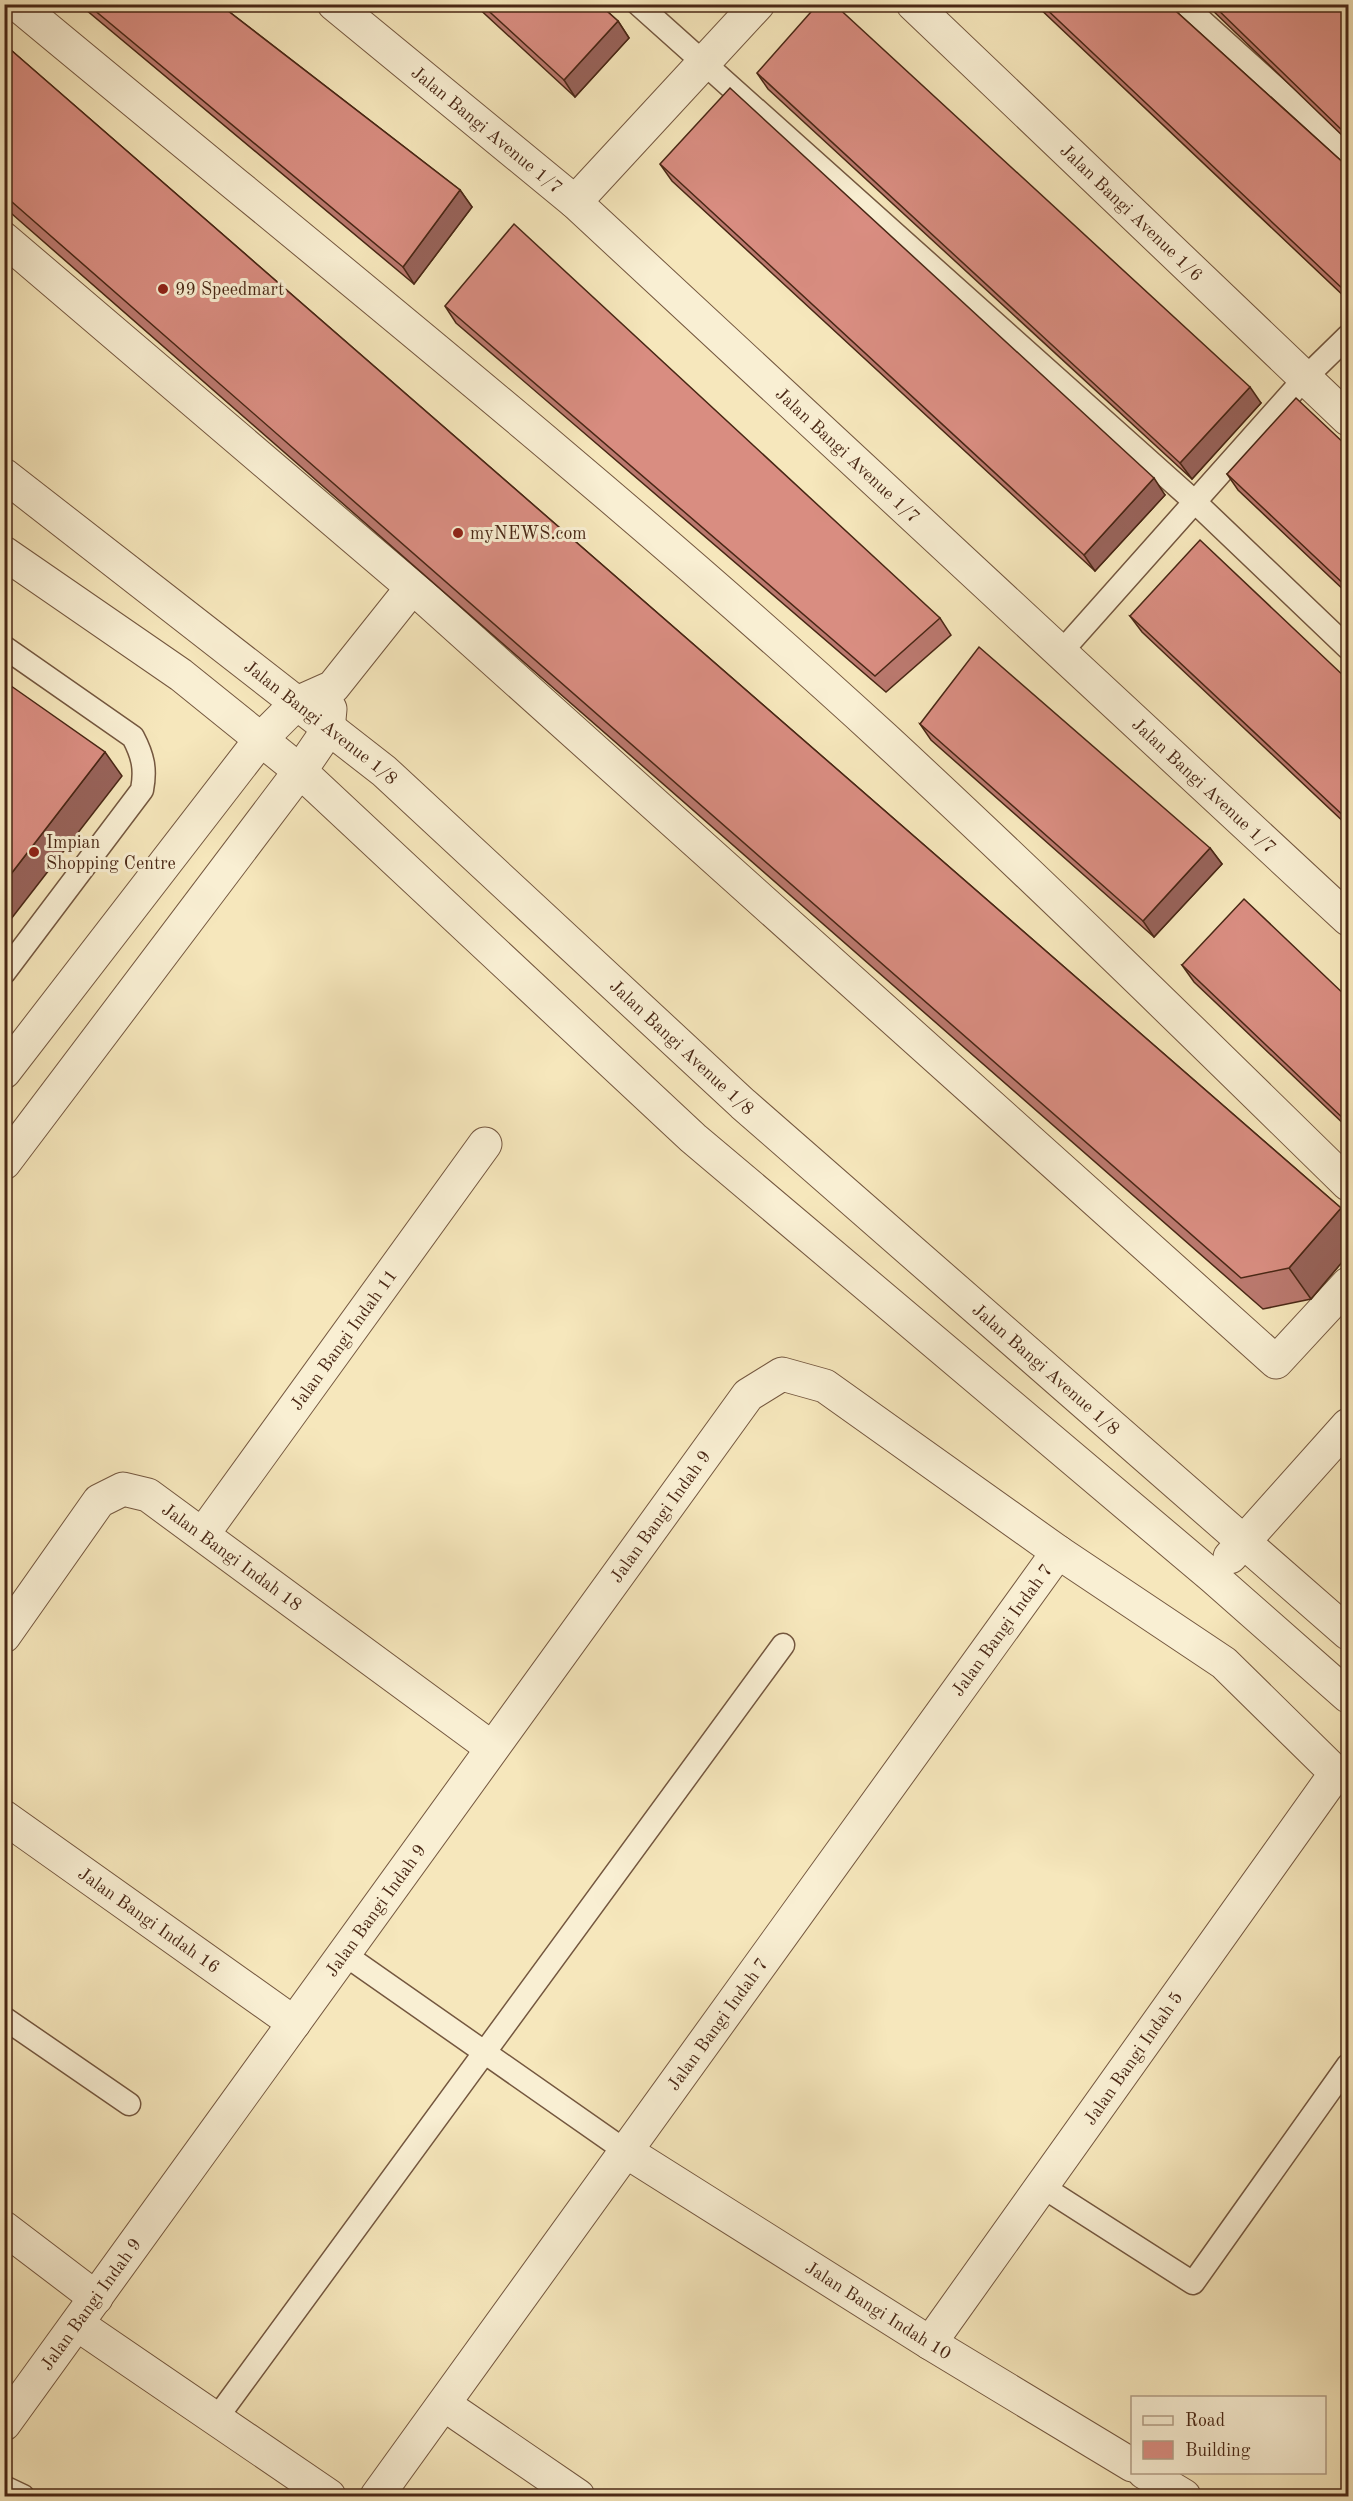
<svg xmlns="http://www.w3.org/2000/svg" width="1353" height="2501" viewBox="0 0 1353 2501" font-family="'Old Standard TT',serif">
<rect width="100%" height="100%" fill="#f6e7bc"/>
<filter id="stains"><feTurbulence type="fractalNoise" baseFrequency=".00333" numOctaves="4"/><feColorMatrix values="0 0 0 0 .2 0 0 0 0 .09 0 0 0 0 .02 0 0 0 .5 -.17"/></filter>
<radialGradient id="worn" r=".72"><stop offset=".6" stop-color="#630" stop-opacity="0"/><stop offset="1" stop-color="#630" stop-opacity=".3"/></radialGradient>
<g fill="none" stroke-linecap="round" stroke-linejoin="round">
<defs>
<path id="service" d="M638 4 1195 502 1348 648
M1183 4 1348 153
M4 647 133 737C143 756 146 769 142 790L4 973
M1062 651 1305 378 1348 336
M344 1954 627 2152
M4 2018 129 2104
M1043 2187 1193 2283 1348 2065
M216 2419 783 1645
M4 2487 23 2496"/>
<g id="minor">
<path d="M17 4C308 246 605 482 884 738 1042 884 1195 1034 1348 1184"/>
<path id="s1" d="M334 4 575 202 1348 919"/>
<path id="s2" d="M913 4 1348 419"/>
<path d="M575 202 758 4"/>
<path d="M4 239 427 600 1276 1362 1348 1284"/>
<path id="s3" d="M4 475 384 771 743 1104 1348 1633"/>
<path d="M4 553 181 675 300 771 693 1138 1213 1577 1348 1696"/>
<path d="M4 1072 261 739 297 703 333 687 411 589"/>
<path d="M4 1163 300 771 328 730 330 709"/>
<path id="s4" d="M203 1534 485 1144"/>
<path d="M1230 1557 1348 1425"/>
<path id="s5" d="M4 1636 99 1501 123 1489 148 1495 492 1748"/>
<path id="s6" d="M4 1817 294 2023"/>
<path id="s7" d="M627 2152 930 2343 1132 2465"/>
<path d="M4 2228 96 2298"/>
<path d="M77 2324 329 2496"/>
<path d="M445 2405 578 2496"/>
<path id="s8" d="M4 2424 748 1395 782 1374 825 1386 1058 1552 1224 1663 1336 1773 930 2343"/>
<path d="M1144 2472 1184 2496"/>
<path id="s9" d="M377 2496 1058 1552"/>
</g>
</defs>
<use href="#service" stroke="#74573f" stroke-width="25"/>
<use href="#minor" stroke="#74573f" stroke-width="35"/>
<use href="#service" stroke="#f9efd3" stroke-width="22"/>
<use href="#minor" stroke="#f9efd3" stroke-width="33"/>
</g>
<path fill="#bb796f" stroke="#492715" stroke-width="1.5" d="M79 4H219L460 190 472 207 414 284Z
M474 4H599L618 21 629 38 575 97Z
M1035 4H1168L1348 167V300Z
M1206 4H1348V141Z
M4 44 1341 1208 1348 1220V1255L1311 1299 1263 1309 4 207Z
M757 73 1261 403 1192 479 768 89Z
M660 164 1165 495 1095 571 672 181Z
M445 306 940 618 951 635 886 692 456 323Z
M1348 447V594L1238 490 1227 474Z
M1130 616 1348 680V826L1142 632Z
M920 724 1210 848 1222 864 1154 937 931 740Z
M1182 965 1348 998V1128L1194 982Z"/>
<path fill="#98635a" stroke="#492715" stroke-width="1.5" d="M618 21 629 38 575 97 564 80Z
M460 190 472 207 414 284 403 267Z
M1250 387 1261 403 1192 479 1180 463Z
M1154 478 1165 495 1095 571 1084 555Z
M105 752 122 776 4 928V883Z
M1210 848 1222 864 1154 937 1143 921Z
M1341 1208 1348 1220V1255L1311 1299 1289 1268Z"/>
<path fill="#d98d81" stroke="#492715" stroke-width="1.5" d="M87 4H219L460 190 403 267Z
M481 4H599L618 21 564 80Z
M818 4H834L1250 387 1180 463 757 73Z
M1041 4H1168L1348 167V288L1345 291Z
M1212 4H1348V136Z
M4 44 1341 1208 1289 1268 1241 1278 4 195Z
M730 88 1154 478 1084 555 660 164Z
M514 224 940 618 875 676 445 306Z
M1296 398 1348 447V588L1227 474Z
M1200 540 1348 680V820L1130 616Z
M979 647 1210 848 1143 921 920 724Z
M4 681 105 752 4 883Z
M1244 899 1348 998V1123L1182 965Z"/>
<g fill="#8f2418" stroke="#f9efd3" stroke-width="2">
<circle cx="163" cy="289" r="6"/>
<circle cx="458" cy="533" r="6"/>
<circle cx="34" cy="852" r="6"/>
</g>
<g text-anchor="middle" stroke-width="6" stroke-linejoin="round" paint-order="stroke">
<g font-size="18" fill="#492715" stroke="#f9efd3">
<text dy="6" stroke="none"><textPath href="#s1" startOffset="198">Jalan Bangi Avenue 1/7</textPath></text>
<text dy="6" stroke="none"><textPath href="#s2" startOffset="302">Jalan Bangi Avenue 1/6</textPath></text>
<text dy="6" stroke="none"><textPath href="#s1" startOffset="684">Jalan Bangi Avenue 1/7</textPath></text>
<text dy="6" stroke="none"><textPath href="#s3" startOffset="402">Jalan Bangi Avenue 1/8</textPath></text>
<text dy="6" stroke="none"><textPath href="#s1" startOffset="1170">Jalan Bangi Avenue 1/7</textPath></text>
<text dy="6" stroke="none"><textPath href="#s3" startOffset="888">Jalan Bangi Avenue 1/8</textPath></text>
<text dy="6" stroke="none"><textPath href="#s4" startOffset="240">Jalan Bangi Indah 11</textPath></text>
<text dy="6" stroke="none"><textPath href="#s3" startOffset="1374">Jalan Bangi Avenue 1/8</textPath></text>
<text dy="6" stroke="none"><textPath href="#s8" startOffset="1120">Jalan Bangi Indah 9</textPath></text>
<text dy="6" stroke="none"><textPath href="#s5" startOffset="322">Jalan Bangi Indah 18</textPath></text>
<text dy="6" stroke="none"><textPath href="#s9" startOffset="1068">Jalan Bangi Indah 7</textPath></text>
<text dy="6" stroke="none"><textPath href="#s8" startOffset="634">Jalan Bangi Indah 9</textPath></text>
<text dy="6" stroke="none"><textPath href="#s6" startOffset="178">Jalan Bangi Indah 16</textPath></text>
<text dy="6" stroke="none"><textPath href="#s9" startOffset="582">Jalan Bangi Indah 7</textPath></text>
<text transform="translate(1133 2058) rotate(-55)" y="6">Jalan Bangi Indah 5</text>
<text dy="6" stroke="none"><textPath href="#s8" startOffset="148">Jalan Bangi Indah 9</textPath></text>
<text dy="6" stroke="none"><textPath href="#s7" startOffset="297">Jalan Bangi Indah 10</textPath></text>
</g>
<g font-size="18" fill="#492715" stroke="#f9efd3" text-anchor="start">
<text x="175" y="295">99 Speedmart</text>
<text x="470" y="539">myNEWS.com</text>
<text x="46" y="848">Impian<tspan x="46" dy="21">Shopping Centre</tspan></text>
</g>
</g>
<rect width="1353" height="2501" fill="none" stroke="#f6e7bc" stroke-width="24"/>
<rect x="6" y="6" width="1341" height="2489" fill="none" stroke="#492715" stroke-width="3"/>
<rect x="12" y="12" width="1329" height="2477" fill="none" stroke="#492715" stroke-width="1.5"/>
<rect x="1131" y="2396" width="195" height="78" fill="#f9efd3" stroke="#b39f87" stroke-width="1.5"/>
<rect x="1143" y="2416" width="30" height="9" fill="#f9efd3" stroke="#b39f87" stroke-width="1.5"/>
<text x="1185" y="2426" font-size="18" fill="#492715">Road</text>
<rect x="1143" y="2441" width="30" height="18" fill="#d98d81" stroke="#b39f87" stroke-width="1.5"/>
<text x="1185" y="2456" font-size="18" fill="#492715">Building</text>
<rect width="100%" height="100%" filter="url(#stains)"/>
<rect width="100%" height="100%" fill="url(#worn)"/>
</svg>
